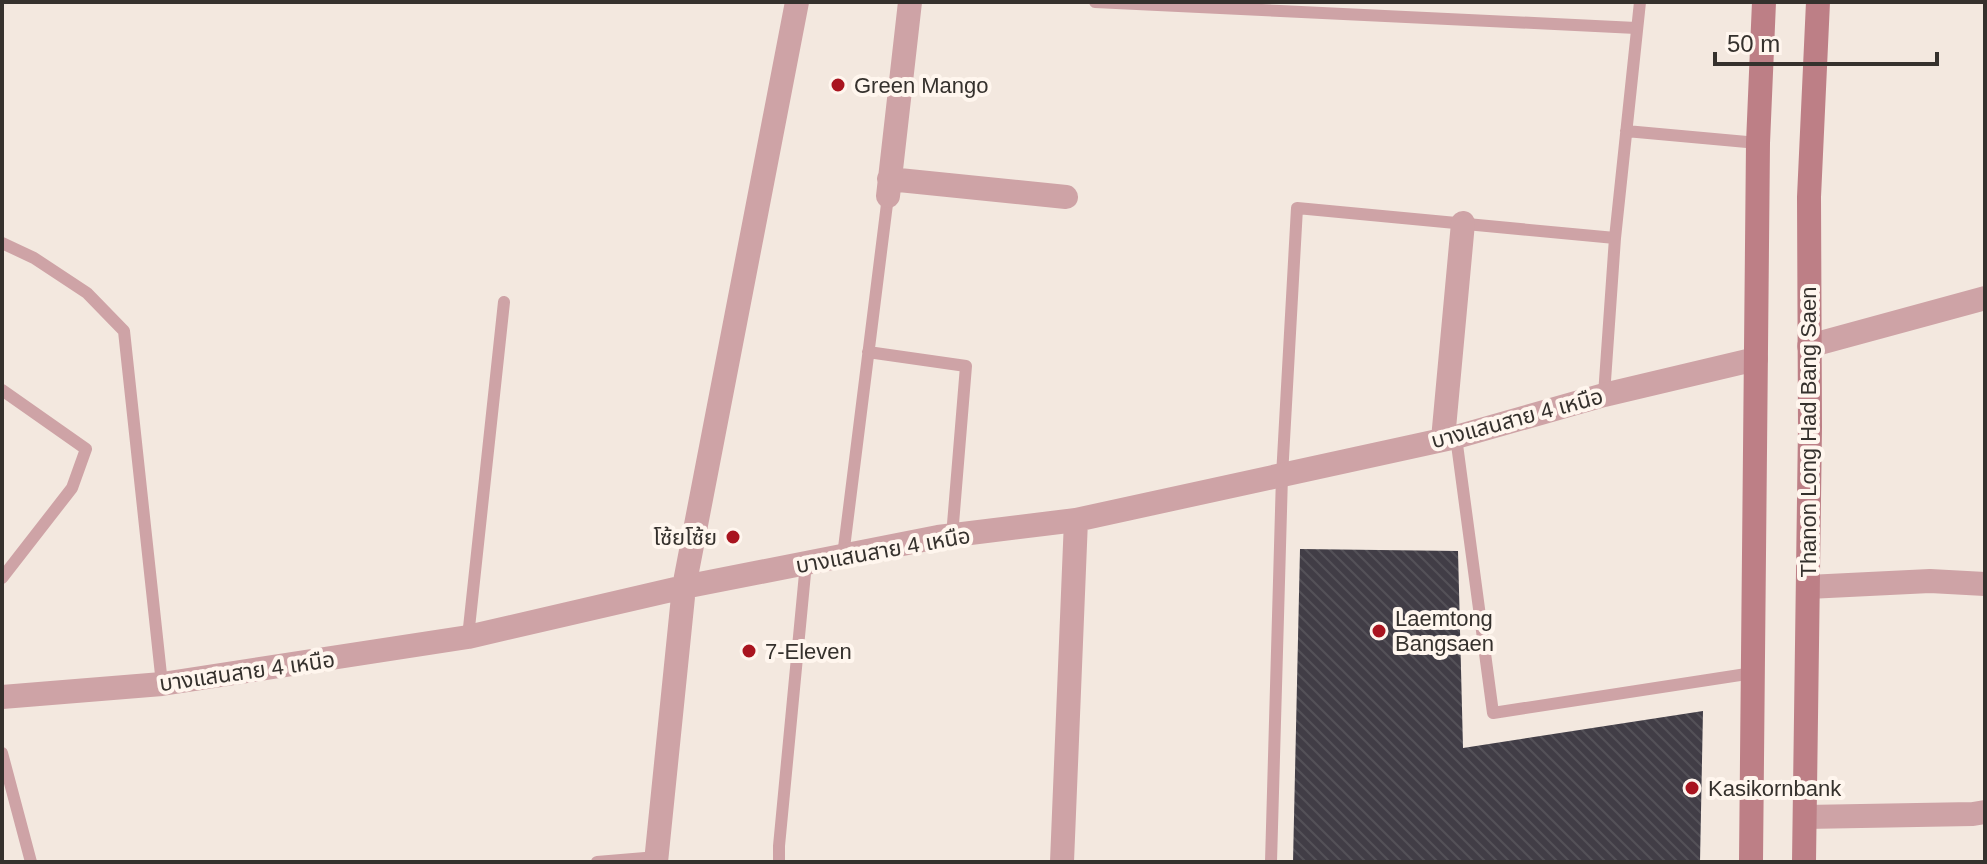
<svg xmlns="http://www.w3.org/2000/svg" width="1987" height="864" viewBox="0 0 1987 864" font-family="Arial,'Noto Sans Thai',sans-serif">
<defs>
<pattern id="building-back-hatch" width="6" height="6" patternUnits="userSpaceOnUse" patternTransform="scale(2)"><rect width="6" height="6" fill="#413d46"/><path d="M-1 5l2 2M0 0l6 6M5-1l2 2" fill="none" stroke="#545158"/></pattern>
</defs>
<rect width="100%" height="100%" fill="#f3e8df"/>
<path fill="url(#building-back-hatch)" d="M1300 549 1458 551 1463 748 1703 711 1700 862H1293Z"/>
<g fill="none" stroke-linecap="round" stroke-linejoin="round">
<path stroke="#cea3a6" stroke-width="12" d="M1095 2 1636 28
M1626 131 1758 143
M2 243 34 258 87 293 124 331 162 684
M868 352 966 366 952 536
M2 390 86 449 72 488 2 578
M1604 395 1615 238 1640 2
M1456 437 1493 713 1753 673
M843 556 888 196
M468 637 504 302
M2 753 31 862
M597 862 657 857
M779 862V846L806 563
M1271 862 1282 476 1297 208 1615 238"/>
<path stroke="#cea3a6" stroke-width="24" d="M889 179 1066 197
M888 196 910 2
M1443 439 1463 223
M1808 587 1930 581 1985 584
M2 697 162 684 468 637 684 587 938 537 1076 520 1456 437 1604 395 1756 359
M1805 817 1973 814 1985 812
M656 862 684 587 797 2
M1062 862 1076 520"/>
<path stroke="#cea3a6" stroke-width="24" d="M1809 346 1985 298"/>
<path stroke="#bd7f86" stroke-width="24" d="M1751 862 1758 143 1764 2
M1804 862 1810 427 1809 197 1818 2"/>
</g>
<g fill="#a9141f" stroke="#fff6ee" stroke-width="3">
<circle cx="838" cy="85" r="8"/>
<circle cx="733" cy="537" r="8"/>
<circle cx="1379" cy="631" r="8"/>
<circle cx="749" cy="651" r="8"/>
<circle cx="1692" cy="788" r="8"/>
</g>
<g text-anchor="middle" stroke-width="8" stroke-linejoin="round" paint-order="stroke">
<g font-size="22" fill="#35312d" stroke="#fff6ee" text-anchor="start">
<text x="854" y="93">Green Mango</text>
<text x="717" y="545" text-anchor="end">โซ้ยโซ้ย</text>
<text x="1395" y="626">Laemtong<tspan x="1395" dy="25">Bangsaen</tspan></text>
<text x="765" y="659">7-Eleven</text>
<text x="1708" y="796">Kasikornbank</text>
</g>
<g font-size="22" fill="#35312d" stroke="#fff6ee">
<text transform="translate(1517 418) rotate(-15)" y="8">บางแสนสาย 4 เหนือ</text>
<text transform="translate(1808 432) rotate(-90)" y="8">Thanon Long Had Bang Saen</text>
<text transform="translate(883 550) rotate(-10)" y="8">บางแสนสาย 4 เหนือ</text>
<text transform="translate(247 671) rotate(-8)" y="8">บางแสนสาย 4 เหนือ</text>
</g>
</g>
<rect width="1987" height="864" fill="none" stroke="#35312d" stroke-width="8"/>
<path d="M1715 52v12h222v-12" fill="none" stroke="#35312d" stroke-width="4"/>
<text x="1727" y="52" font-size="24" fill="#35312d" stroke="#fff6ee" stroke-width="6" paint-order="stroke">50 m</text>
</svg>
